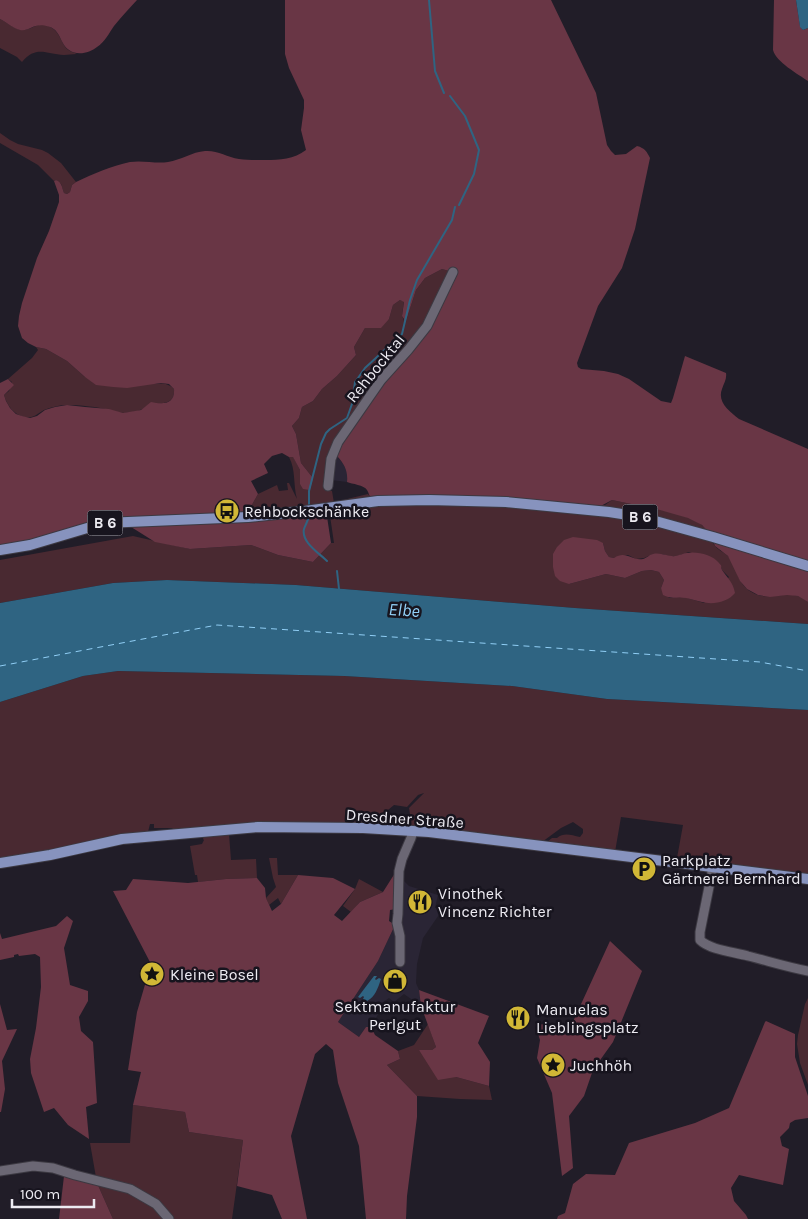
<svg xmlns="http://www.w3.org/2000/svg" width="808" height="1219" viewBox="0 0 808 1219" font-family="Karla,sans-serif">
<rect width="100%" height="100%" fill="#211d28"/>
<path fill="#2a2535" d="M337 456 341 461 348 471 347 482 331 480 334 461Z
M399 876 409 886 438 895 435 908 445 906 423 938 417 964 416 983 419 990 421 1006 404 994 394 1002 389 998 380 1004 382 1007 371 1027H366L359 1037 338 1022 378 961 395 925Z"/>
<path fill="#492931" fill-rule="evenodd" d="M0 19C6 22 15 29 21 30 32 31 38 19 52 28 60 33 61 42 66 48 69 51 73 52 77 54 72 54 68 55 64 55 46 54 36 45 22 62L17 57 0 48Z
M0 133 10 140 18 144 42 150 48 153 61 163 76 182 72 185 70 192 67 194 64 193 61 184 56 180 54 181 38 165 0 143Z
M442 269 449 271 430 327 424 337 406 359 394 370 345 436 334 461 330 491H332L334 503 347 499 368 494 371 498 605 505 612 500C634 505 688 512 703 526 710 533 710 539 715 546 719 551 726 553 730 558 737 568 737 580 746 588 764 604 780 591 798 596 801 597 805 600 808 602V624L575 608 296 585 167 580 113 583 0 603V560L133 536 190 549 251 545 278 555 313 562 331 543H334L329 509 257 514 248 512 258 494 277 485 279 491 288 490 287 483H289L297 499C293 485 296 470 289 457L293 456 300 470V484L313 478 301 463 296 434 292 426 299 418 302 407 313 401 322 389 337 376 356 355 354 347 365 328 389 319 393 305 400 300 404 301 402 315 405 324 416 290 425 278ZM603 543 605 551 609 557 614 558 628 555 636 559 644 558 653 554H662L669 556H677L689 552 720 564 722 570 729 577 704 603 684 597 669 598 661 588 664 580 659 572 651 570 642 571 625 578 606 574 569 584Z
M36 347 46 349 67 361 85 377 154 384C162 383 168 383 174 389 175 406 162 402 150 405 145 406 144 409 140 410 136 412 129 412 125 413 119 413 115 411 110 410 98 407 80 405 67 405 60 405 51 407 44 410 37 414 33 419 24 417 13 414 7 405 4 395L9 391 12 382 8 379 32 358 38 350Z
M118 671 344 676 512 686 607 699 808 710V875L677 858 683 825 621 817 615 852 547 842 552 838H557C564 832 571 835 580 837L583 833V829L573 822 561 828 542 842 412 827 409 808 424 793 418 795 407 807 394 805 388 810 384 824 351 823 174 830 172 828H154V824H150L148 832 49 850 0 858V702L83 676Z
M229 834 231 860 256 859 257 878 226 879 198 882 197 875H195L190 846 202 844 204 840 203 839 204 836Z
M269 858H277L278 875H298L281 904 278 898 269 905 266 898 276 887 273 878Z
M359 879 383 892 360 902 351 912 343 906 355 889Z
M808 998V1085L800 1063 797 1044 798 1035 805 1004Z
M428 1024 436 1047 432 1050H419L456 1077 489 1086 492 1100 460 1099 417 1096 387 1065 400 1059 398 1051 414 1045Z
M133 1105 185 1112 189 1132 243 1140 232 1219H113L97 1183 90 1143H130Z"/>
<path fill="#693645" d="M0 0H137C129 9 121 17 114 26 109 33 105 42 97 47 90 53 77 56 69 50 60 44 61 31 50 27 34 21 30 32 20 30 14 29 6 22 0 19Z
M285 0H551L596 93 607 145 611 151 615 155 626 154 637 146C645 148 647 152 650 158L635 229 622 268 598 306 577 363 578 367 581 369 604 371 618 374 629 379 661 401 671 403 673 398 685 356 726 373C727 379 724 383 722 389 717 402 729 411 739 419L808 449V602L798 596 787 595 770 597 758 595 747 589 740 581 728 556 715 546 710 534 702 525 688 518 660 510 612 500 597 508 371 498C369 496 369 493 367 490 364 485 352 484 347 482 348 471 345 465 337 456L339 447 382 382 406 359 424 337 430 327 449 271 442 269 425 278 416 290 405 324H404V319L402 316 404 302 400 300 393 305 389 319 381 328H365L354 347 356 355 337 376 322 389 313 401 302 407 299 418 292 426 296 434 301 463 313 478 310 490 303 489 300 484V470L293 457H289L282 453 272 456 264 464 268 473 251 481 258 494 248 512 257 514 326 510 331 543 313 562 278 555 251 545 190 549 155 542 112 515 38 539 0 545V383L8 379 14 385 4 395 6 401 10 408 16 414 22 416 30 418 37 416 45 410 55 407 67 405 85 407 109 409 123 413 141 410 151 402C164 405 175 404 174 389L169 384 161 383 127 388 113 387 96 385 85 377 67 361 46 349 36 347 28 343 22 338 18 326 19 316 22 303 37 258 49 231 59 202V195L54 181 56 180C62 182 62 188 64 193L67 194 70 192 72 185 76 182C93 174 111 166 130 162 143 160 156 164 168 162 181 160 192 152 205 151 217 150 227 157 239 159 245 160 252 160 258 160 274 160 292 161 306 150L301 130 304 108V100L289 68 285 54Z
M774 0H796L800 26 803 30 808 28V81C798 74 776 62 773 50Z
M573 537 597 540 603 543 605 551 609 557 614 558C626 550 631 561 643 559 647 558 650 554 653 554 661 552 668 557 676 556 680 555 684 553 687 553 697 551 713 555 719 563 723 567 720 565 722 570 728 579 733 582 735 593 728 602 713 605 702 602 696 601 692 599 686 598 676 596 673 600 663 595L661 588 664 580 659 572 651 570 642 571 625 578 606 574 569 584 560 581 555 576 553 567V554L557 547 564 540Z
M395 873 396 909 390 910 389 921 395 925 378 961 338 1022 359 1037 366 1027H371L375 1035 398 1051 400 1059 387 1065 417 1096V1117L407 1196 406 1219H366L359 1146 338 1083 333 1050 326 1044 315 1054 291 1136 307 1219H282L272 1195 237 1186 243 1140 189 1132 185 1112 133 1105 141 1072 128 1070 137 1012 151 964 113 891 126 890 133 879 188 883 226 879 257 878 265 888 266 898 272 911 281 904 298 875 333 878 355 889 334 915 342 921 360 902 383 892Z
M67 916 73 921 64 948 70 985 88 991V1001L79 1017 81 1031 93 1042 97 1103 86 1107 89 1139 68 1125 54 1108 44 1112 31 1073 30 1059 36 1028 41 987 40 957 35 954 19 956 18 954 14 955V957L0 960V933L2 939 56 926Z
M610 941 642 971 613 1042 593 1070 584 1096 569 1116 573 1168 562 1176 552 1093 537 1058 540 1040 535 1024 571 1026Z
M419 990 489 1016 478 1043 490 1062 489 1086 456 1077 438 1080 419 1050H432L436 1047 421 1006Z
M0 1004 7 1030 17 1029 2 1061 5 1089 1 1112H0Z
M766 1021 795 1034V1057L808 1096V1118L795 1120 790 1123 789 1128 780 1137 782 1146 789 1149 783 1185 739 1175 731 1188 734 1201 746 1215 748 1219H557L558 1216 565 1213 573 1184 586 1174 615 1175 629 1143 695 1123 729 1108 765 1022Z
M64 1176 97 1183 113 1219H59Z"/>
<path fill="#2f6482" d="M796 0H808V28L803 30 800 27Z
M167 580 296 585 575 608 808 624V710L607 699 512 686 344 676 118 671 83 676 0 702V603L113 583Z
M374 976H377L375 979 376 980 379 978 381 979C378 988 375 997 367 1001L363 999 364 997 363 996 360 998 358 997Z"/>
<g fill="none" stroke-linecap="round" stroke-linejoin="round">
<path stroke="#2f6482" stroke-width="2" d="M429 0 435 71 444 93
M450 96 465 116 479 150 474 174 459 205
M309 506V491L321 444 326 433 330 429 347 418 352 404 355 382 358 378 365 368 402 334 410 300 417 280 452 220 455 207
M309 514C309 520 306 523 304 529 301 542 319 553 327 561
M337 571 339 589"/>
<path stroke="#91cff6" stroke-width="1" stroke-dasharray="6 5" stroke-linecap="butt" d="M0 666 217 625 760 662 808 671"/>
<defs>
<path id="minor" d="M328 486 331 459 338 442 381 380 408 350 427 326 453 272
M713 867 700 932V940C710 950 734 952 748 956 768 961 787 967 808 971
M400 962V936L397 923 398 914 399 871 402 859 411 838 413 831
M0 1171 33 1166 53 1168 75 1175 130 1189 156 1204 169 1219"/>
<path id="major" d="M0 550 30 545 104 523 248 517 305 511 378 501 429 500 506 502 609 512 641 517 713 537 808 566
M0 863 50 855 122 839 258 827 363 828 429 832 808 879"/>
</defs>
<use href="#minor" stroke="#3c3942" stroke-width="11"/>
<use href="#major" stroke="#3c3942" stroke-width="12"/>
<use href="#minor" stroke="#6b6774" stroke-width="9"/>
<use href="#major" stroke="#8793be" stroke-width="10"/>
</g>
<defs>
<symbol id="bus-disc" viewBox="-11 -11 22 22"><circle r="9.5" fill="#d1b736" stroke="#17141e"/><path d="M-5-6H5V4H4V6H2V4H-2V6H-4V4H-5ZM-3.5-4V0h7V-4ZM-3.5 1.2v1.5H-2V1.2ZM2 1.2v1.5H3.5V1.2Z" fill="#111"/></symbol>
<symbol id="parking-disc" viewBox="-11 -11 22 22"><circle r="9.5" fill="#d1b736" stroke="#17141e"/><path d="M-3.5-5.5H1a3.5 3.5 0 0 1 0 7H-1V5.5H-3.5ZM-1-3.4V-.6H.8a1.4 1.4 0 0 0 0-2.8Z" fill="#111"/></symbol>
<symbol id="restaurant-disc" viewBox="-11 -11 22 22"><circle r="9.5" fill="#d1b736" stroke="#17141e"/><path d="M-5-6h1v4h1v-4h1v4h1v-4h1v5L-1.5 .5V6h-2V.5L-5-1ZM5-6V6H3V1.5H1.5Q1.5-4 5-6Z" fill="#111"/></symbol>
<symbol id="sight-disc" viewBox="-11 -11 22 22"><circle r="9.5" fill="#d1b736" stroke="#17141e"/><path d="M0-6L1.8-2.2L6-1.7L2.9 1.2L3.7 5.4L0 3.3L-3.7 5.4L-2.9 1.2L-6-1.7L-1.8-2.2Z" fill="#111"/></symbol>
<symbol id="shop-disc" viewBox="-11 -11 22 22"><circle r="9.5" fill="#d1b736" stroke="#17141e"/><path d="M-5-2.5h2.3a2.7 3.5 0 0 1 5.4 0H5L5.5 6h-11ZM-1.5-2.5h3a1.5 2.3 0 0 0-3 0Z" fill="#111"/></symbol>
</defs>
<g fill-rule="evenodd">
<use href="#bus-disc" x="213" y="497" width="28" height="28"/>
<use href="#parking-disc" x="630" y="855" width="28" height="28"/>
<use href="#restaurant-disc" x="406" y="888" width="28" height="28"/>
<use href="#sight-disc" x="138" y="960" width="28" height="28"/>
<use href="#shop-disc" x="381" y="967" width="28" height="28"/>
<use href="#restaurant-disc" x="504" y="1004" width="28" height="28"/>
<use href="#sight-disc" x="539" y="1051" width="28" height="28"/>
</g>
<g text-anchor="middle" stroke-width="5" stroke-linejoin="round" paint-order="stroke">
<g fill="#17141e" stroke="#adaab2" stroke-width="1">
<rect x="622.5" y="504.5" width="35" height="25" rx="4"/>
<rect x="87.5" y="510.5" width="35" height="25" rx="4"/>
</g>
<g font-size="15" font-weight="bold" fill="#edebf2">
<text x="640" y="522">B 6</text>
<text x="105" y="528">B 6</text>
</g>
<g font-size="16" fill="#edebf2" stroke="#17141e">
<text transform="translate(375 368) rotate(-51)" y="6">Rehbocktal</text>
<text transform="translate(405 818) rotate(4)" y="6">Dresdner Straße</text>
</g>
<g font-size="16" fill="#edebf2" stroke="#17141e" text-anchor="start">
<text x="244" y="517">Rehbockschänke</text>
<text x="662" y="866">Parkplatz<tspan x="662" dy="18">Gärtnerei Bernhard</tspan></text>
<text x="438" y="899">Vinothek<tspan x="438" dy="18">Vincenz Richter</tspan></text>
<text x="170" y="980">Kleine Bosel</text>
<text x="395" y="1012" text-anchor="middle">Sektmanufaktur<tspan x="395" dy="18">Perlgut</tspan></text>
<text x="536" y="1015">Manuelas<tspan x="536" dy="18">Lieblingsplatz</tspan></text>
<text x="570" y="1071">Juchhöh</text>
</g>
<g font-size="18" font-style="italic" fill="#91cff6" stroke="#17141e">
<text transform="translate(404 610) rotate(4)" y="6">Elbe</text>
</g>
</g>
<path d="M12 1199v8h82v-8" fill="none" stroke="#edebf2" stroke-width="2.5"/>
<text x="20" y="1199" font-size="15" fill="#edebf2" stroke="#17141e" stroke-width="4" paint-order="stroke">100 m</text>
</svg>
